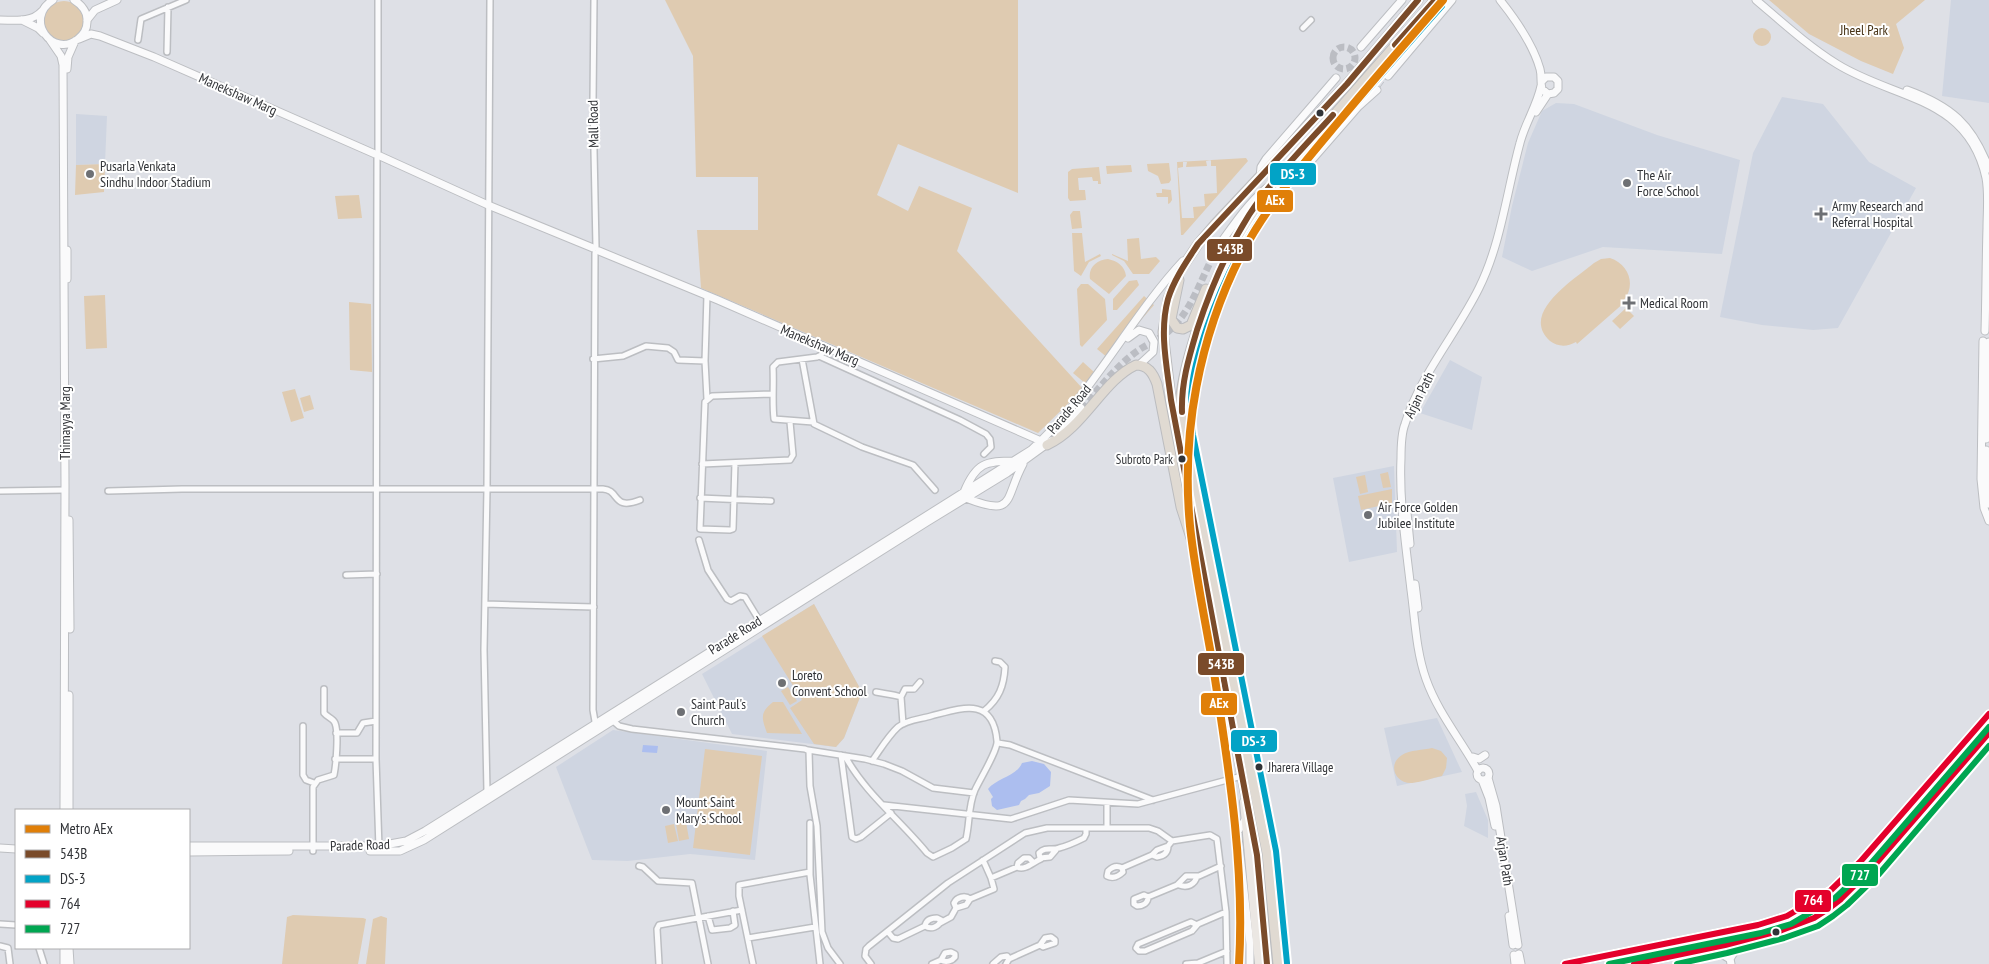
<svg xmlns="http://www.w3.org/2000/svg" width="1989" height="964" viewBox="0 0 1989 964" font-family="'PT Sans Narrow',sans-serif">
<rect width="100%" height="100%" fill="#dee0e6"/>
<path fill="#cfd5e1" d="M1951 0H1989V103L1942 96Z
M1782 97 1823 104 1869 162 1916 188 1838 328 1813 330 1762 325 1720 317 1753 153Z
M1556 103 1574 104 1657 135 1740 160 1722 254 1603 247 1532 271 1502 257 1512 206 1528 143 1542 111Z
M76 114 107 116 105 164 76 165Z
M1450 360 1482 377 1472 430 1420 413Z
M1394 466 1397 552 1349 562 1333 478Z
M814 604 862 692 844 738 836 747 732 734 702 674Z
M1437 718 1462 772 1397 786 1384 728Z
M613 730 767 751 755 860 690 854 628 861 592 860 556 767Z
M1476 792 1488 820V838L1464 826 1467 806 1465 794Z"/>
<path fill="#dfcbb1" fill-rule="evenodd" d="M665 0H1018V193L898 144 877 195 908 211 919 186 972 208 957 251 1083 389 1038 433 701 288 697 230H758V177H696L693 56Z
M1769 0H1925L1896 24 1904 48 1893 74 1861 61 1809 34Z
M44 21a20 20 0 1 1 40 0a20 20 0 1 1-40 0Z
M1753 37a9 9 0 1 1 18 0a9 9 0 1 1-18 0Z
M1246 158 1248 161 1183 235H1181L1177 162ZM1211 160V166H1216L1217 193 1204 194 1205 206 1193 207 1194 218H1182L1178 168 1183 167V162H1187L1186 167 1207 166 1206 161Z
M1169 163 1171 180 1169 183 1161 184 1158 176 1148 171 1147 164Z
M105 164 104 192 75 195 76 165Z
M1131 165 1132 172 1107 174 1106 166Z
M1099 167 1101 184H1098V181H1093L1092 177 1078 178 1079 190H1085L1086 200 1070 201 1068 198V172L1072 169Z
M1162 189 1171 190 1172 200 1170 203 1168 204V197H1157L1156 193H1162Z
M359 195 362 218 338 219 335 196Z
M1073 211H1080L1082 228 1072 229 1070 215Z
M1072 233H1082L1085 262 1100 254 1101 256 1089 262 1081 276 1074 271Z
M1139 238 1141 259 1156 257 1160 261 1149 274H1133L1124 261 1112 255V254L1128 261 1127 239Z
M1610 258C1629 264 1636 285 1624 300L1625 302 1577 344 1576 342C1567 347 1558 347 1550 341 1519 313 1575 279 1594 263L1601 259Z
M1108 259C1117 261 1125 266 1126 276L1109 294 1090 279C1088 267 1097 260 1108 259Z
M1137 280 1139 285 1117 310H1113V299L1129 281Z
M1081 284H1088L1105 299 1107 320 1082 347 1080 345 1077 289Z
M105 295 107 348 86 349 84 296Z
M1144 296 1154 305 1108 358 1097 349Z
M349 302 371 304 372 372 350 370Z
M1626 308 1634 316 1620 329 1612 321Z
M1083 362 1094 372 1086 384 1073 373Z
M295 389 304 418 291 422 282 392Z
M310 395 314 409 304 412 300 398Z
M1388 472 1391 487 1383 488 1380 474Z
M1365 475 1368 492 1360 494 1356 477Z
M1392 489V503L1361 510 1358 496Z
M814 604 862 692 844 738 836 747 814 744 790 708 802 700 762 636Z
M788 687 797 701 790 705 781 691Z
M773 702H783L802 734 767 733C762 719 759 713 773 702Z
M1432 748 1441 751 1447 758 1446 768 1442 776C1432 778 1422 782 1412 783 1395 784 1387 764 1402 755 1410 750 1423 750 1432 748Z
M705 749 762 756 750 855 693 848Z
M686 822 689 839 679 841 676 824Z
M674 824 678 841 668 843 665 826Z
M293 915 363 918 366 919 358 964H282L287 917Z
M381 916 387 918 385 964H366L373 919Z"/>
<path fill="#acbeef" d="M643 745 658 746 657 753 642 752Z
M1032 761 1044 764 1051 772 1050 786 1039 793 1029 795 1025 799 1021 801 1019 805 997 810 992 806 991 799 993 797 988 789C997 778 1017 776 1022 763Z"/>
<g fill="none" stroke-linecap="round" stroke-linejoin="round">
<path stroke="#bbbdc3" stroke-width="7" stroke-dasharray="7 3.5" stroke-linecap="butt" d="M1333 58a11 11 0 1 1 22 0a11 11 0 1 1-22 0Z
M1356 66 1382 85
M1081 408C1098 390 1113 370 1132 355 1145 344 1161 340 1173 327 1196 304 1204 268 1222 241"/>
<defs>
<path id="street" d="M594 0 593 102 596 247
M1303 28 1311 20
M138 40 141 19 186 0
M167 52 168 7
M378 152V0
M377 158 376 759 379 848
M595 253 593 710 596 727
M819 356 960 420 986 434 990 439 991 447 984 454
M593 359 623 356 646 346 668 348 674 352 678 360 705 361
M802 359 814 424 862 447 913 465 935 490
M707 399 705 361 707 295
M813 422 774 419C772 401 774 386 773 367L778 362 817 357 821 355 826 347
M735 463 733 529 730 530 700 529 705 402 712 396 772 394
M702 464 790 460 793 455 790 422
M0 491 65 490
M108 491 182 489H603C620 490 612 511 640 500
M700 498 771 501
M699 540 708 570 727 599 731 601 740 596 745 597 759 620
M346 575 377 574
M485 604 594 607
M876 692C885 694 892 694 901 697L905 689H914L920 682
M901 697 903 724
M984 711C999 699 1004 686 1005 667L1000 662 995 661
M611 719 619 726 632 729 805 749 809 751 810 786 817 826 822 932 828 948 840 964
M303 726V775L306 780 314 783
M336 733H357L363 723 376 721
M998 743 1010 745 1153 800
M808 750 865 759 884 764 902 771 933 788 974 793
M841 755 852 837 856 839 861 837 891 813
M845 756C865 793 900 820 927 853L933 857 952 848 966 839C970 822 968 806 975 790 980 779 998 750 997 741 993 696 962 708 931 716 921 719 906 720 898 727 888 736 880 750 872 761
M335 759H376
M487 791 484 650 487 489 490 0
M1107 803V828
M884 805 1011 819 1069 800 1138 804 1242 776
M810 823V875L820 964
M1056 850 1050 857 1040 858 1039 853C1046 846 1051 851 1059 848 1067 846 1076 842 1084 838L1086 834V828
M313 851V787L318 780 334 775C336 765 339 733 335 723 333 718 327 717 324 713V689
M1152 855 1157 857C1164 856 1168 853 1168 846
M983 860 991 878 1017 867C1025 871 1033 862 1041 859
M639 866 643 867 658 881 692 883 708 964
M1017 867 1018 863 1024 858H1029L1033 862
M1122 868 1123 872C1119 876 1113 879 1107 876L1108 871C1112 867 1117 865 1122 868L1152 855 1157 850 1168 846 1172 841
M1179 885C1187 888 1195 885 1197 876
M1148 897 1144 895 1134 899V904L1137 906C1143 906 1148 903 1148 897L1177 885 1186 876H1199L1221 866
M956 908 966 905 970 899
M708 916 712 930 730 928 735 925 733 911
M940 923 951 917 956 908 954 903C957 897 965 895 970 899L994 889 991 878
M0 924 16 925
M1197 925 1191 922 1186 924 1138 944 1136 948 1139 951H1145L1192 931 1198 924 1226 912
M888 932 893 938 898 939 925 926C926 920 931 918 937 918L941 920C939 927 931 930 925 926
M748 938 815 927
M0 946 8 948 10 964
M39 948 44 964
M659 964 657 929 659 925 742 910
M753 964 739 896V885L810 872
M871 964 865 956 866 949 869 946 948 883 1025 833 1047 828H1149L1158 831 1172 841 1210 835 1217 839 1226 912 1227 964
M932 964 941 960C946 963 952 961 955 957V954L951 952 945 953 941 960
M993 964 1001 957 1007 956 1009 959
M1006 964 1009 959 1040 945 1045 938 1051 937 1055 940V943L1043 947 1040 945
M1186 964 1198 963 1227 951"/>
<path id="secondary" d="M53 0C23 19 53 59 78 39 83 35 87 29 87 22 88 13 82 5 74 0
M1500 0C1516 20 1533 44 1540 69 1542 76 1540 82 1542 89L1548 94 1554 93 1558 89V81L1554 77H1546L1542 81
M1756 0C1782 22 1808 46 1837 64 1895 100 1968 96 1986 178 1989 194 1987 212 1987 228 1986 262 1986 296 1985 331
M0 20C15 20 31 23 42 11
M22 20 38 28 43 33
M87 20 95 10 117 0
M79 39 91 34 100 36 154 57 375 154
M50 40 61 56 63 65 65 485 64 810
M1361 47 1402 0
M67 69 68 57 75 41
M1388 76 1452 0
M1907 90C1951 106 1972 124 1989 169
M1536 112 1548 94
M380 156 488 205 593 248
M1260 177 1261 167 1266 159 1336 78
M1222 241C1237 220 1254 195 1276 181L1284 182 1297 177 1358 107 1377 90
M599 251 718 300 1041 441
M67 279V250
M1128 338 1139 330 1149 333 1154 342 1153 352 1139 365
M1983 341 1981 479 1984 508 1989 521
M1059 434 1081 408
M1986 439 1989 342
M1986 450V479L1989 504
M1015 461C985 461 976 463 964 492L966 498C1016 518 1004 499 1023 464
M1407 512 1410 544
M69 520 70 629
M1415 584 1418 608
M1473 757 1479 759 1485 755
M1477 774a6 6 0 1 1 12 0a6 6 0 1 1-12 0Z
M1478 771C1461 740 1438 713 1426 679 1416 651 1415 619 1411 590 1406 546 1399 502 1401 458 1401 447 1401 434 1405 424 1419 377 1457 333 1479 288 1501 244 1507 190 1520 143 1525 123 1537 106 1541 86
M1488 778 1496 806 1518 945
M1482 780 1489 798 1495 826
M1261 805C1278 856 1280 911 1285 964
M69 810V695
M1245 820 1238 831V837L1250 944V964
M189 846H379L406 841 425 831 1031 450C1091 397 1129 319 1183 261
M0 848 16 849
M370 851H400L424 840 927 522 1007 473 1051 441
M189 852 289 851
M1509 916 1513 945
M64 948V964
M69 948 70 964
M1711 948 1730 959
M1519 954 1521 964
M1514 955 1515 964
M1731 964 1730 959 1741 941"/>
<path id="primary" d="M1244 802 1259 964
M1565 964 1758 925 1787 916 1831 890 1860 862 1989 714
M1634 964 1725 945 1782 930 1814 918 1828 909 1841 899 1872 868 1968 757"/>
<path id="highway" d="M1179 280 1171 319 1177 328 1183 329 1191 325 1206 289
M1047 445C1084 428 1103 380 1136 365 1148 365 1153 373 1157 384L1181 507 1193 544
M1209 633 1226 728 1233 744
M1795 926 1811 912 1837 894 1865 866 1989 728
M1267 964 1257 855 1171 400 1163 332 1168 299 1180 271 1198 244 1216 223 1347 84 1418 0
M1278 964 1267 853 1192 476C1188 450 1180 422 1181 396 1183 376 1189 355 1195 336 1215 274 1236 232 1276 181L1435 0"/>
</defs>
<use href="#street" stroke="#bcbec2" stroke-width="8"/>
<use href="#secondary" stroke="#bcbec2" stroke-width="9"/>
<use href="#primary" stroke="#bbbcbf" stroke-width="10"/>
<use href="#highway" stroke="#bbbcbf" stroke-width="11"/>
<use href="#street" stroke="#fafafb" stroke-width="5"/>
<use href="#secondary" stroke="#fafafb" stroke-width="7"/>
<use href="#primary" stroke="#ebe7e3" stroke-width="8"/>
<use href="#highway" stroke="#e0dad2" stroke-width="9"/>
<defs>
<path id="bus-1" d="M1395 45 1435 0
M1182 412C1181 383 1189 357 1197 330 1210 290 1227 250 1249 215 1273 178 1304 147 1333 115
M1267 964 1257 855 1171 400C1167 367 1159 332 1168 299 1174 279 1187 261 1198 244L1347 84 1418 0"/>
<path id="bus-2" d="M1287 963 1276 851 1193 435C1187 393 1194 366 1207 327 1224 277 1249 230 1282 188 1300 164 1322 142 1342 120 1375 82 1408 44 1442 6"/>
<path id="bus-3" d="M1565 964 1758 925 1787 916 1831 890 1860 862 1989 714
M1634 964 1725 945 1782 930 1814 918 1828 909 1841 899 1872 868 1989 733"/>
<path id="bus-4" d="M1609 964 1761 933 1791 924 1835 898 1867 868 1989 727
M1677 964 1727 953 1784 938 1818 926 1833 916 1847 905 1879 874 1989 746"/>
</defs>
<use href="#bus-1" stroke="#fff" stroke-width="10"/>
<use href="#bus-2" stroke="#fff" stroke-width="10"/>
<use href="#bus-3" stroke="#fff" stroke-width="10"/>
<use href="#bus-4" stroke="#fff" stroke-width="10"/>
<use href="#bus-1" stroke="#7a4b2a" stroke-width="6"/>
<use href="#bus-2" stroke="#02a3c6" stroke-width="6"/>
<use href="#bus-3" stroke="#e4002b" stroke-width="6"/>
<use href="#bus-4" stroke="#00a651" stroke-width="6"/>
<defs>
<path id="metro-1" d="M1239 964C1245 865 1228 764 1213 666 1205 619 1195 573 1190 526 1181 433 1199 338 1241 255 1267 205 1304 163 1340 120 1374 79 1408 40 1443 0"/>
</defs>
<use href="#metro-1" stroke="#fff" stroke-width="11"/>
<use href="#metro-1" stroke="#e07f08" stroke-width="8"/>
</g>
<g fill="#313337" stroke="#fff" stroke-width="2">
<circle cx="1320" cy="113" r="4.5"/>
<circle cx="1182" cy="459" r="4.5"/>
<circle cx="1259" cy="767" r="4.5"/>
<circle cx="1776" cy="932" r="4.5"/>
</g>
<g fill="#6e7074" stroke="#fff" stroke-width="2">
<circle cx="90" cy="174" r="5"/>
<circle cx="1627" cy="183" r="5"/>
<path d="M1818.5 206.5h5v5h5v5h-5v5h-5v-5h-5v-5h5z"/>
<path d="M1626.5 295.5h5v5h5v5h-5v5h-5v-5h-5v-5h5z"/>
<circle cx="1368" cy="515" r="5"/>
<circle cx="782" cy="683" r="5"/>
<circle cx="681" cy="712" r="5"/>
<circle cx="666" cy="810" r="5"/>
</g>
<g text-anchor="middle" stroke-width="4" stroke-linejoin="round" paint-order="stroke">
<g font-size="13" fill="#313337" stroke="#fff" text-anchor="end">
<text x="1173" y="464">Subroto Park</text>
<text x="1268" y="772" text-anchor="start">Jharera Village</text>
</g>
<g font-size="14" fill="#453114" stroke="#fff">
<text x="1864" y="35">Jheel Park</text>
</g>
<g font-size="14" fill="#313337" stroke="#fff">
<text transform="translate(238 94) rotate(24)" y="5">Manekshaw Marg</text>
<text transform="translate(593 124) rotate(-91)" y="5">Mall Road</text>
<text transform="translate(820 345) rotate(23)" y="5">Manekshaw Marg</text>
<text transform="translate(1419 395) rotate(-63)" y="5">Arjan Path</text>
<text transform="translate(1069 409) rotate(-50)" y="5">Parade Road</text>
<text transform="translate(65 423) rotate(-90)" y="5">Thimayya Marg</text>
<text transform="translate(735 635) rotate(-32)" y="5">Parade Road</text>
<text transform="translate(360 845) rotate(-2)" y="5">Parade Road</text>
<text transform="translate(1505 861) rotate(81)" y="5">Arjan Path</text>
</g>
<g font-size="14" fill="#313337" stroke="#fff" text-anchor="start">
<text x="100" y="171">Pusarla Venkata<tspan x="100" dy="16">Sindhu Indoor Stadium</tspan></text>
<text x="1637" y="180">The Air<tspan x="1637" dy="16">Force School</tspan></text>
<text x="1832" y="211">Army Research and<tspan x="1832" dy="16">Referral Hospital</tspan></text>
<text x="1640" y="308">Medical Room</text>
<text x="1378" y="512">Air Force Golden<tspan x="1378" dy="16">Jubilee Institute</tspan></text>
<text x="792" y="680">Loreto<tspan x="792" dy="16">Convent School</tspan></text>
<text x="691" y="709">Saint Paul's<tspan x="691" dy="16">Church</tspan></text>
<text x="676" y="807">Mount Saint<tspan x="676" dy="16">Mary's School</tspan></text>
</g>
</g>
<g stroke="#fff" stroke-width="2">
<rect x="1269" y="162" width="48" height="24" rx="5" fill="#02a3c6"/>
<rect x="1256" y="189" width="38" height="24" rx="5" fill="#e07f08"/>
<rect x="1206" y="238" width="47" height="24" rx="5" fill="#7a4b2a"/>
<rect x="1197" y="652" width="48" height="24" rx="5" fill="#7a4b2a"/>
<rect x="1200" y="692" width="38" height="24" rx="5" fill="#e07f08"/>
<rect x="1230" y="729" width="48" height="24" rx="5" fill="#02a3c6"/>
<rect x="1841" y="863" width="38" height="24" rx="5" fill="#00a651"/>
<rect x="1794" y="889" width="38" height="24" rx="5" fill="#e4002b"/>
</g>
<g font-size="14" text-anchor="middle" font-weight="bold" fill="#fff">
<text x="1293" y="179">DS-3</text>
<text x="1275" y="205">AEx</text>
<text x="1230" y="254">543B</text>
<text x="1221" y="669">543B</text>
<text x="1219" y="708">AEx</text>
<text x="1254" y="746">DS-3</text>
<text x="1860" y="880">727</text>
<text x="1813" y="905">764</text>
</g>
<rect x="15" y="809" width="175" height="140" fill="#ffffff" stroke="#adadaf"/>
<rect x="25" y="825" width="25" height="8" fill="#e07f08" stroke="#adadaf"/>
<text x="60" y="834" font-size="15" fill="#313337">Metro AEx</text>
<rect x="25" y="850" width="25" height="8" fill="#7a4b2a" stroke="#adadaf"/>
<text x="60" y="859" font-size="15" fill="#313337">543B</text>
<rect x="25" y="875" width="25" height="8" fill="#02a3c6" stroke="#adadaf"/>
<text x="60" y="884" font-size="15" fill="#313337">DS-3</text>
<rect x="25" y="900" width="25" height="8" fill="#e4002b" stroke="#adadaf"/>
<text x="60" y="909" font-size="15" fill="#313337">764</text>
<rect x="25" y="925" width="25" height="8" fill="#00a651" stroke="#adadaf"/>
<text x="60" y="934" font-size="15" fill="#313337">727</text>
</svg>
